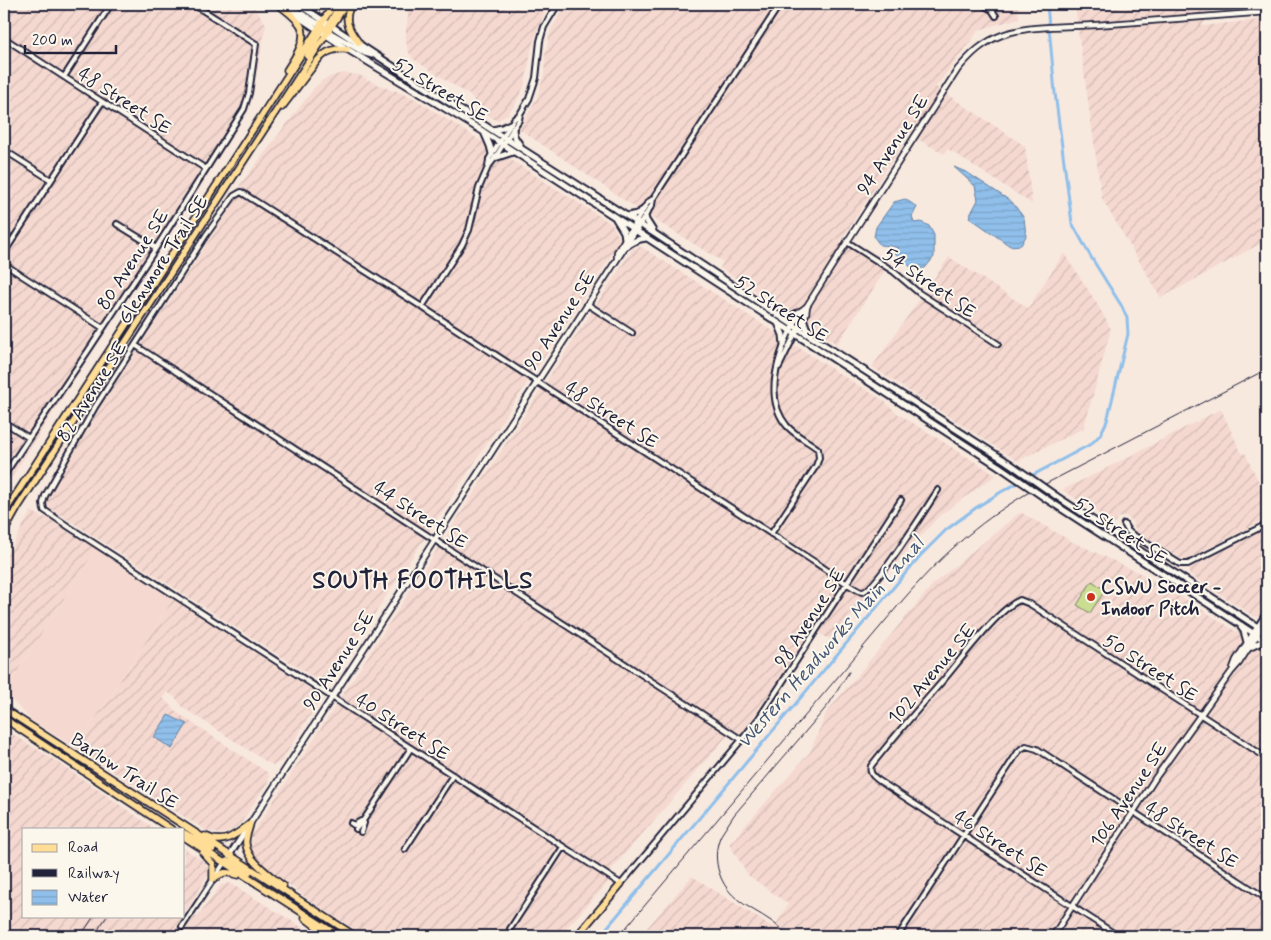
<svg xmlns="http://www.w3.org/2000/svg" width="1271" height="940" viewBox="0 0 1271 940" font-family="Mynerve,sans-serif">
<defs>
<pattern id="industrial-furrows" width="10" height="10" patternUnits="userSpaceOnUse" patternTransform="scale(1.25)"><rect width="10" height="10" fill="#f5d9d0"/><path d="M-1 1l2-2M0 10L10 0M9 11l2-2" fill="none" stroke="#d2bab4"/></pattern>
<pattern id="water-rules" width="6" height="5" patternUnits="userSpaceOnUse" patternTransform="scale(1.25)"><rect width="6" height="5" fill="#8fbfea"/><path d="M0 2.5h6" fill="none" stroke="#7ba4ca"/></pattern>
</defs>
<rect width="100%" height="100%" fill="#f8e9df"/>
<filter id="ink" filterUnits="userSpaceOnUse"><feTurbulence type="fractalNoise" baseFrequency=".02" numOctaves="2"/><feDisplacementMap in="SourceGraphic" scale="10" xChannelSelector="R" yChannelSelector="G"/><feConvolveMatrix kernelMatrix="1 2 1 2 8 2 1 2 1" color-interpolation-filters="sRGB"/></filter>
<g filter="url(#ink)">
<path fill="#f5d9d0" d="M96 549 173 599 76 748 31 720 4 692Z"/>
<path fill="url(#industrial-furrows)" d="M4 4H252L266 24 253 94 241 120 194 197 102 336 4 489Z
M408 4H548L533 43 525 84 516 103 508 114 497 121 477 108 472 97 413 59 408 51 406 41V29L408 17Z
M567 4H1018L1019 18 979 30 936 87 1025 146 1032 204 948 149 944 154 909 134 840 242 885 271 837 344 720 268 723 262 639 210 519 129 537 98 544 74 545 55 551 29Z
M1075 4H1215L1202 26 1267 19V240L1161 298 1102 199 1079 38Z
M343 73 359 75 367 79 366 80 368 81 369 80 393 91 394 90 415 99 612 224 621 241 327 686 50 508 47 503 49 495 100 407 234 202 240 185 315 87 323 80 329 77Z
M642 247 840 374 883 400 897 413 996 475 939 516 886 575 831 640 813 630 743 732 727 736 612 869 608 883 559 936H364L312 902 255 859 251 851 252 834 633 248Z
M1064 253 1096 302 1111 329 1084 428 1018 461 872 367 949 257 1028 308Z
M1221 409 1240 450 1243 454 1245 453 1267 499V518L1190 558 1186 559 1180 558 1136 532 1135 529 1136 528H1134L1131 520 1125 516 1118 518 1115 524 1062 490 1103 470Z
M31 511 42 517 48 518 96 549 4 692V561Z
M1022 513 1071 541 1144 575 1195 605 1267 651V936H782L783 934 780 932 778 936H640L692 876 774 928 788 904 748 875 729 844 810 752 826 713 933 584 1018 514Z
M1267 527V606L1259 616 1255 617 1189 574 1188 569Z
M173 599 320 695 321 698 281 762 274 765 270 764 182 707 176 698 167 692 163 698 179 714 268 773 269 776 268 782 241 823 231 831 222 834 210 832 205 830 76 748Z
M4 730 16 736 62 765 155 829H24V916H183L178 924 186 929 195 916 197 917 221 885 230 883 316 936H4Z
M184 848 205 862 209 873 184 915Z"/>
<path fill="#cadd92" stroke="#768066" d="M1092 581 1105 590 1090 613 1077 605Z"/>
<path fill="url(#water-rules)" stroke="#6380a4" d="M954 167 968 173 1012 202 1024 218 1026 236 1021 245 1010 246 969 217 978 200 975 186Z
M905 199 917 207 912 217 914 223 921 222 929 226 934 235V257L925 268 913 269 894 252 899 248 890 246 880 245 874 237 876 227 894 202Z
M168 715 187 724 172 749 154 737Z"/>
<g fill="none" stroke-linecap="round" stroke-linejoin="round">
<path stroke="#8fbfea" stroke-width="3" d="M600 936 920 556 946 530 977 507 1001 492 1091 444 1100 435 1107 421 1128 334 1127 318 1121 305 1091 257 1072 223 1055 93 1047 4"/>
<defs>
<path id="minor" d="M982 4 992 10 996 16
M4 38 206 169
M64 77 111 4
M4 150 51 180
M488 167 495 158 513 129 519 120 520 114 529 99 536 78 540 41 544 27 558 4
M636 222 648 202 653 199 780 4
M117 224 156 248
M640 224 652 205 653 199
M847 242 893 271 919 293 998 344
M4 253 102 102
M4 264 103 328
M587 304 632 333
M422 307 462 245 469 230 479 188 488 167 489 159 514 119 520 114
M135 345 742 740
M779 367 795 334
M4 422 29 438
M4 478 7 471 29 438 88 351 156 248 244 109 249 93 256 44 193 4
M901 500 759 718 744 737 621 884 69 527 44 510 43 503 45 496 95 407 206 235 234 196 241 192 422 307 813 561C820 565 857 592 862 592 874 592 928 505 938 490
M1124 524 1128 531 1133 535 1180 564H1188L1267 524
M771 534 816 466 819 458 818 449C808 441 796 436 787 426 764 399 777 359 790 331
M1258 626 1267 612
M1261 629 1267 620
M351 823 354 825 361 821
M356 829 365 818 411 748
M361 832 364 823
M405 849 453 775
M182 927 224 863
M510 929 563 847
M898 936 1018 752 1021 749 1026 746 1037 749 1267 899
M1118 936 878 780C873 776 869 773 871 766 895 735 921 706 946 677 962 658 999 608 1020 600L1030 604 1267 758"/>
<path id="tertiary" d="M617 258V252L636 222
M792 328 801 311 807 306 847 242 958 69C971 54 983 42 1002 35 1029 25 1067 27 1096 25 1153 21 1210 16 1267 12
M795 334 806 314 807 306
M1233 668 1236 660 1258 626
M229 856 640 224
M1053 936 1156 777 1232 671 1239 663 1261 629"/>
<path id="secondary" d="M285 4 317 23 324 25
M298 4 417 82 655 234 793 325 1009 463
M291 12 347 49 484 132 1000 467
M327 31 365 53 372 55
M513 129 514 136 521 147
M493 130 502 128 510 124
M484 132 490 146 492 154
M495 158 513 152
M628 216 637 214 643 210
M645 216 646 220 653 231
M616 219 624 232 625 239
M625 247C632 242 637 239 646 238
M783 318 794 315 801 311
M803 318 806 327 811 335
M778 323 783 335 784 345
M1056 496 1267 633
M1048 500 1267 642
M1241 627 1244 631 1247 642
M1249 648 1259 643 1267 642"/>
<path id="primary" d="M278 4C285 10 296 17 301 26 308 40 294 59 287 70
M310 4H313
M352 4C342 19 349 30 359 43
M326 30 340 4
M307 56 323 27
M282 107 317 61C326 51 334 48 347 49
M4 513 334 4
M4 532 18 507 346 4
M4 709 355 936
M6 720 171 829
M250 824C249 830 245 837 246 844 247 860 271 876 283 886
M184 833 213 849
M205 836C224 846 235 835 250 824
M184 837 339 936
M203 853 213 864V879
M224 863 227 861H230L249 872
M213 879C224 872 225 871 238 875
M305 918 329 936
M577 936 621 884"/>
<path id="motorway" d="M4 720 9 722"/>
</defs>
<use href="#minor" stroke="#22223b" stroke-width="8"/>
<use href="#tertiary" stroke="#22223b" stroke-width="8"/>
<use href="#secondary" stroke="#22223b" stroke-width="9"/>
<use href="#primary" stroke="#22223b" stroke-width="9"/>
<use href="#motorway" stroke="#22223b" stroke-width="10"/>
<use href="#minor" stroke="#fbf7ec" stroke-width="4"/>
<use href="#tertiary" stroke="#fbf7ec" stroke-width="4.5"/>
<use href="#secondary" stroke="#fbf7ec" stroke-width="5"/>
<use href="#primary" stroke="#ffdd96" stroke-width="5.5"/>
<use href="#motorway" stroke="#ffdd96" stroke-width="6"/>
<path stroke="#22223b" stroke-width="1" d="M81 936 94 916
M94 936 107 916
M619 936 902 601C940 557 976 524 1026 494L1267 369
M789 936C783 931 778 926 771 921 760 913 746 907 736 898 718 883 711 856 721 835 725 828 730 822 734 815L829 704 849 672"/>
<defs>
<path id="secondary-bridge" d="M1009 463 1056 496
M1000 467 1048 500"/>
</defs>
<use href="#secondary-bridge" stroke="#22223b" stroke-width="9" stroke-linecap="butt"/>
<use href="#secondary-bridge" stroke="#fbf7ec" stroke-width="5"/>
</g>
</g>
<circle fill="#c8321e" stroke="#fbf7ec" stroke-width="2" cx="1091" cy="597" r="5"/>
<g text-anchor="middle" stroke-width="4" stroke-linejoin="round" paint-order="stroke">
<g font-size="19" fill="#22223b" stroke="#fbf7ec">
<text transform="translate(441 89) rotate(31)" y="7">52 Street SE</text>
<text transform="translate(125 100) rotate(33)" y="7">48 Street SE</text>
<text transform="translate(892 144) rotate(-57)" y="7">94 Avenue SE</text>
<text transform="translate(132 259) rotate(-57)" y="7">80 Avenue SE</text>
<text transform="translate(162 259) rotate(-57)" y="7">Glenmore Trail SE</text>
<text transform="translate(930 282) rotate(35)" y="7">54 Street SE</text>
<text transform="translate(782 308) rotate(33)" y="7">52 Street SE</text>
<text transform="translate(559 320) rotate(-57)" y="7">90 Avenue SE</text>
<text transform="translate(91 391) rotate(-58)" y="7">82 Avenue SE</text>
<text transform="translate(612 414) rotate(33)" y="7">48 Street SE</text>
<text transform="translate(421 514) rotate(33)" y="7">44 Street SE</text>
<text transform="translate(1121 530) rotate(33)" y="7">52 Street SE</text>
<text transform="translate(809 617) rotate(-57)" y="7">98 Avenue SE</text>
<text transform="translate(338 660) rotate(-57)" y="7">90 Avenue SE</text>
<text transform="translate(1151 667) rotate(33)" y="7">50 Street SE</text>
<text transform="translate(931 673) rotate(-50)" y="7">102 Avenue SE</text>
<text transform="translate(403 726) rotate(33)" y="7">40 Street SE</text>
<text transform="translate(125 770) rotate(33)" y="7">Barlow Trail SE</text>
<text transform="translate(1128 794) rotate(-56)" y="7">106 Avenue SE</text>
<text transform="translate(1192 834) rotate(33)" y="7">48 Street SE</text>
<text transform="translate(1001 843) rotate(33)" y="7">46 Street SE</text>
</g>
<g font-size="19" font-weight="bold" fill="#22223b" stroke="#fbf7ec" text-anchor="start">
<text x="1101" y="593">CSWU Soccer -<tspan x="1101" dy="22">Indoor Pitch</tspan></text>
</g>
<g font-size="20" font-style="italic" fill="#485978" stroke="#fbf7ec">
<text transform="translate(830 642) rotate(-49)" y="7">Western Headworks Main Canal</text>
</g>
<g font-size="24" font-weight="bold" letter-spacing="1" fill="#22223b" stroke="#fbf7ec">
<text x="423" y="588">SOUTH FOOTHILLS</text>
</g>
</g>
<rect width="1271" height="940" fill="none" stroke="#fbf7ec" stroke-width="20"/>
<rect x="10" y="10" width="1251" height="920" fill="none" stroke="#22223b" stroke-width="2" filter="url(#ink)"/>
<rect x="22" y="828" width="162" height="90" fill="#fbf7ec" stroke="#a4a2a5"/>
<rect x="32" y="844" width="25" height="8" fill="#ffdd96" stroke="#a4a2a5"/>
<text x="68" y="852" font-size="15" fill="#22223b">Road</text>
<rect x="32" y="869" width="25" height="8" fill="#22223b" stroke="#a4a2a5"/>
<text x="68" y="878" font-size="15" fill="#22223b">Railway</text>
<rect x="32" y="890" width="25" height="15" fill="url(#water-rules)" stroke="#a4a2a5"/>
<text x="68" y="902" font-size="15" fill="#22223b">Water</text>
<path d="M25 45v8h91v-8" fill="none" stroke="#22223b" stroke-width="2.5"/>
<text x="32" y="45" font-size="15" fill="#22223b" stroke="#fbf7ec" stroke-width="4" paint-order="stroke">200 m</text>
</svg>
